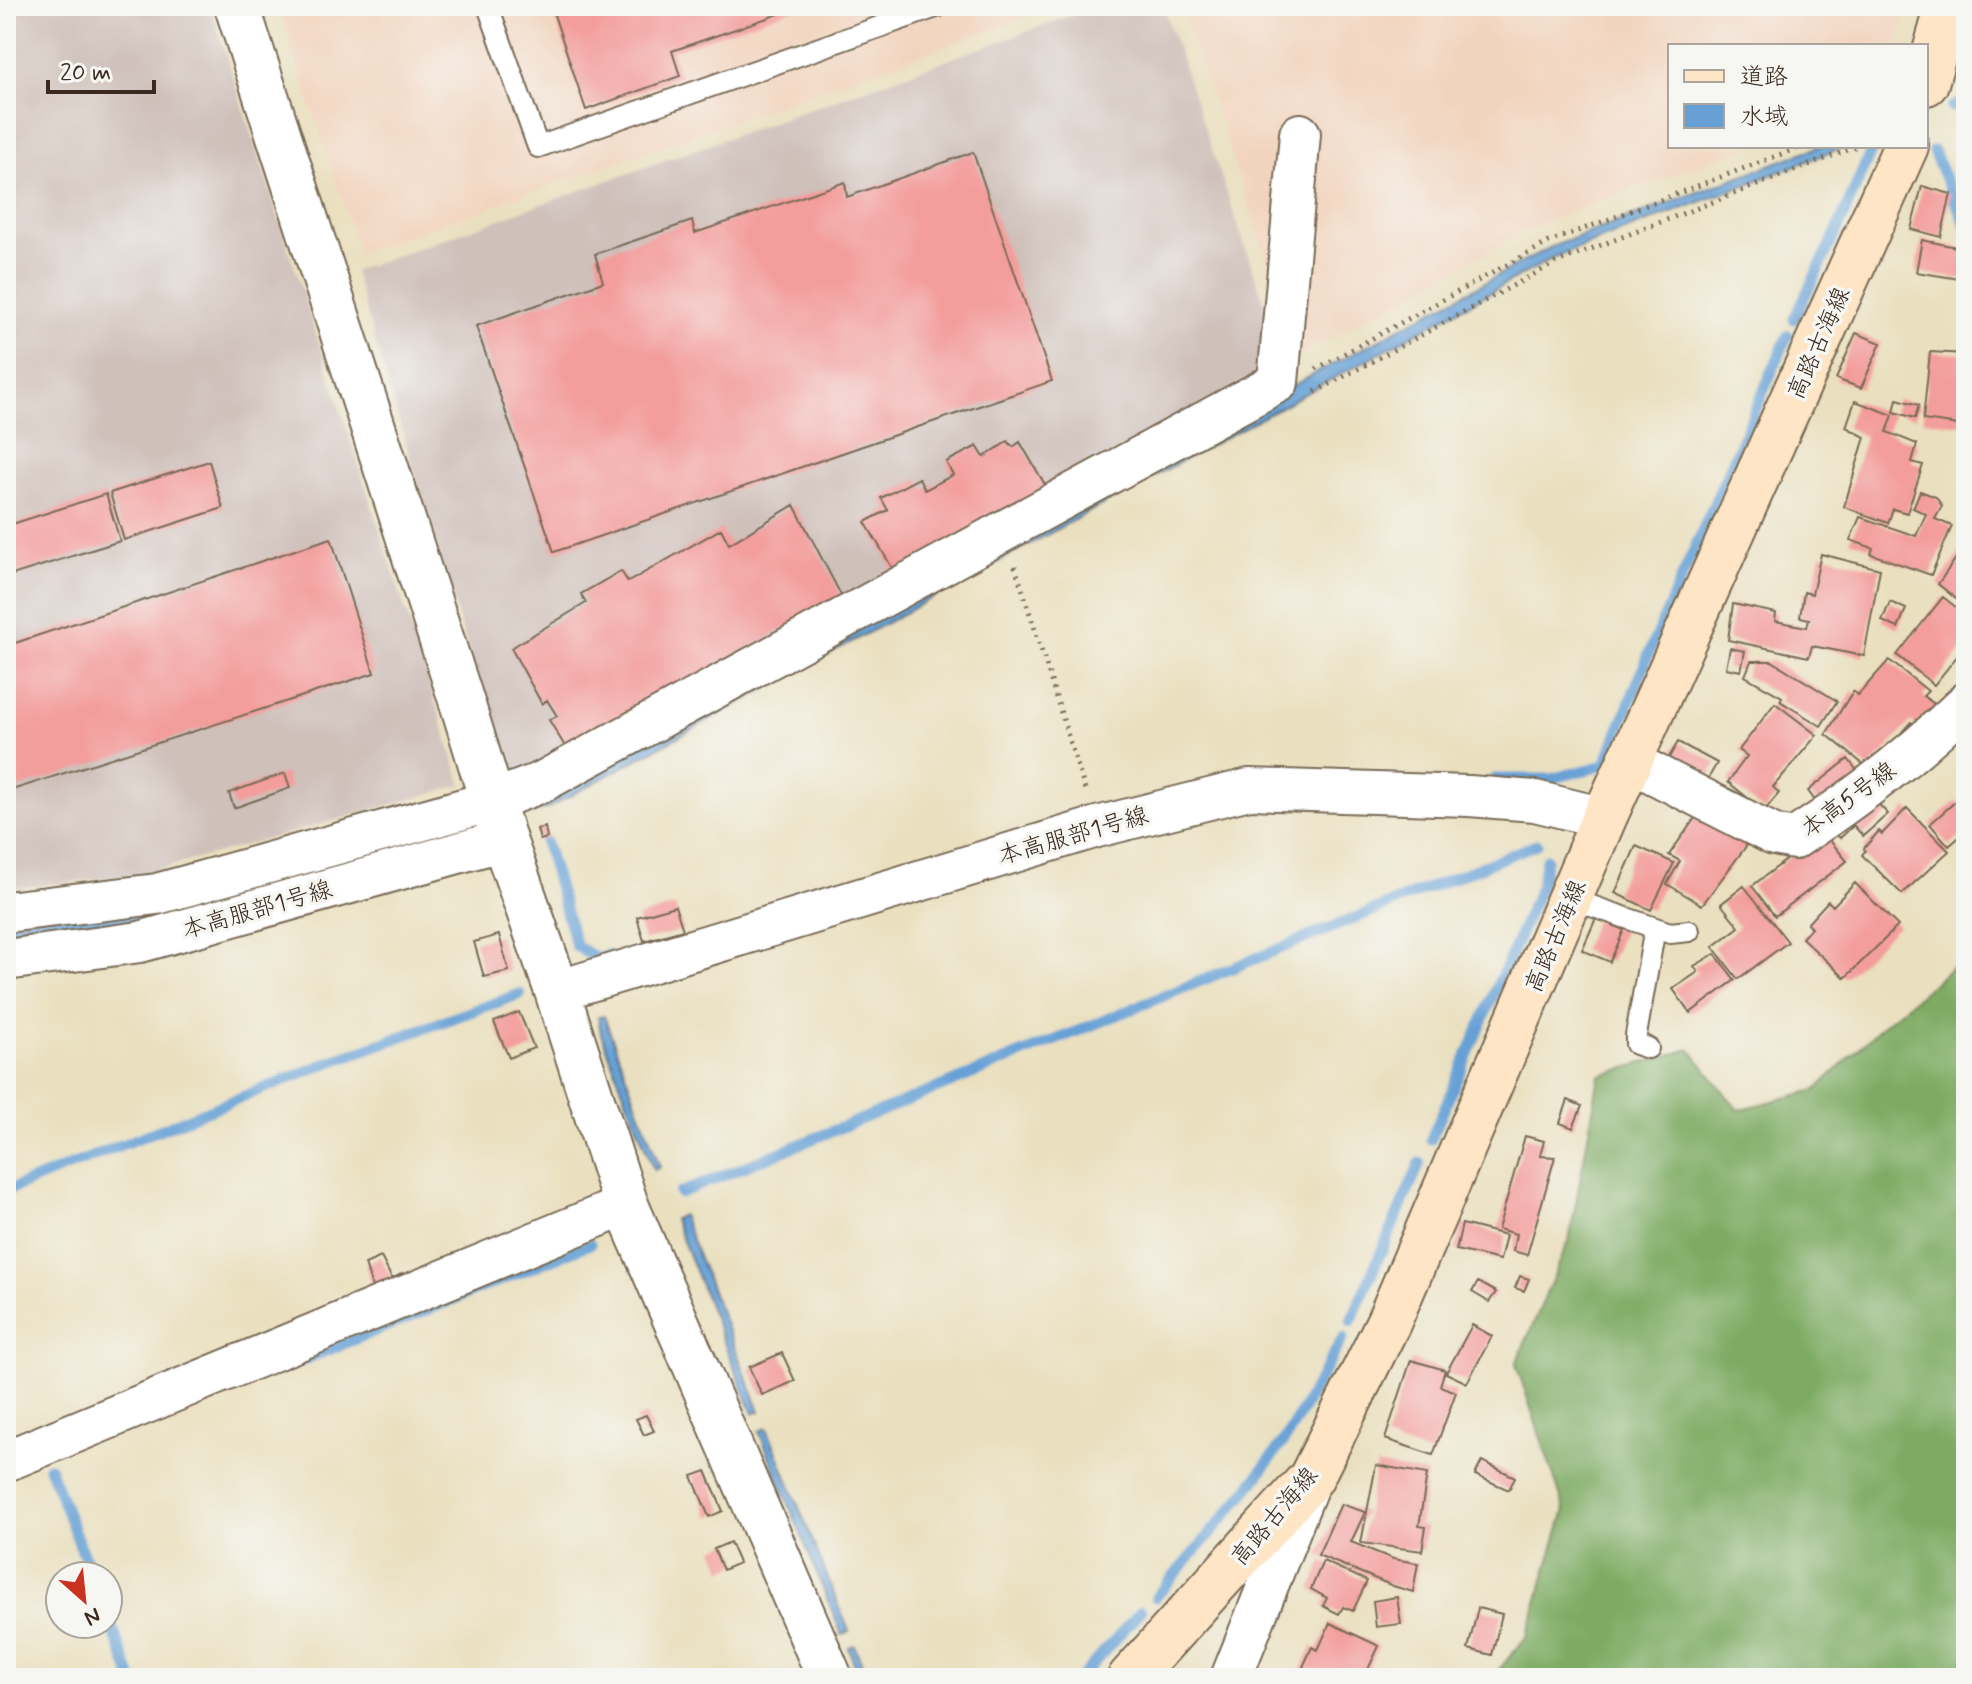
<svg xmlns="http://www.w3.org/2000/svg" width="1972" height="1684" viewBox="0 0 1972 1684" font-family="Mynerve,'Klee One',sans-serif">
<rect width="100%" height="100%" fill="#f6f6f2"/>
<filter id="ink" filterUnits="userSpaceOnUse"><feTurbulence type="fractalNoise" baseFrequency=".0125" numOctaves="2"/><feDisplacementMap in="SourceGraphic" scale="16" xChannelSelector="R" yChannelSelector="G"/><feConvolveMatrix kernelMatrix="1 2 1 2 8 2 1 2 1" color-interpolation-filters="sRGB"/></filter>
<filter id="wash" filterUnits="userSpaceOnUse"><feTurbulence type="fractalNoise" baseFrequency=".006" numOctaves="4" result="noise"/><feDisplacementMap in="SourceGraphic" scale="32" xChannelSelector="R" yChannelSelector="G"/><feGaussianBlur stdDeviation="1.8" result="paint"/><feColorMatrix in="noise" values="0 0 0 0 0 0 0 0 0 0 0 0 0 0 0 0 0 1.4 0 .05"/><feComposite in="paint" operator="in"/></filter>
<g filter="url(#wash)">
<rect width="100%" height="100%" fill="#eae0bf"/>
<path fill="#f2d4be" d="M278 6H1059L359 253Z
M1180 6H1908L1896 46H1670V146H1751L1546 221 1300 355Z"/>
<path fill="#cfc0ba" d="M210 6 462 785 142 874 6 889V7Z
M1099 6H1163L1267 311 1270 367 509 785 354 271Z"/>
<path fill="#7eab64" stroke="#5c6a41" stroke-width="2" d="M1966 956V1678H1492L1527 1636 1565 1510 1516 1364 1569 1241 1599 1076 1690 1049 1738 1110 1816 1090 1882 1026Z"/>
<path fill="#66a0d5" stroke="#50657a" stroke-width="2" d="M1820 146H1847L1553 258 548 808 202 912 6 948V924L475 816 1169 452 1551 247Z
M604 1016 660 1167 654 1170 601 1034 598 1017Z
M682 1215 760 1411 753 1414 674 1219Z
M767 1428 849 1631 842 1635 759 1431Z
M854 1645 868 1678H860L848 1648Z"/>
<g fill="none" stroke-linecap="round" stroke-linejoin="round">
<path stroke="#66a0d5" stroke-width="11" d="M1952 107 1966 102
M1933 151 1966 225
M1794 319 1837 231 1873 146
M1495 779H1550L1605 765 1651 648 1788 335
M545 841 576 946 597 959 608 955
M1431 1139 1541 885 1546 859
M6 1191 330 1062 520 994
M680 1193 1537 844
M1351 1321 1420 1163
M279 1370 590 1244
M49 1467 92 1576
M1156 1597 1245 1493 1286 1438 1343 1338
M108 1617 132 1678
M1080 1678 1141 1611"/>
</g>
<g id="blocks">
<path fill="#f39d9c" d="M551 6H802L672 51 680 76 586 110Z
M973 152 1052 381 554 552 476 326 603 282 595 254 692 221 695 233 845 182 847 197Z
M1922 186 1951 194 1941 237 1911 229Z
M1922 240 1966 249V280L1916 272Z
M1856 333 1881 343 1861 388 1836 379Z
M1930 352 1966 354V426L1923 420Z
M1897 399 1919 405 1915 418 1894 412Z
M1855 401 1893 415 1887 432 1917 444 1912 462 1923 465 1907 513 1893 509 1888 523 1844 507 1865 437 1846 427Z
M1008 441 1013 447 1020 442 1047 488 894 571 865 522 888 510 881 498 919 478 925 490 953 475 946 462 977 446 984 457Z
M209 461 223 508 124 540 110 493Z
M1920 491 1936 497 1942 506 1935 519 1952 526 1931 575 1871 554 1873 548 1850 540 1860 517 1916 536 1926 514 1913 508Z
M106 494 120 541 6 577V526Z
M794 505 842 597 566 748 549 720 557 716 547 700 542 704 511 648 586 603 581 594 621 571 628 582 721 529 729 544Z
M331 538 374 673 6 792V646Z
M1966 544V607L1938 584Z
M1821 554 1880 569 1864 656 1812 646 1809 657 1728 640 1733 604 1776 613 1775 621 1807 627 1809 619 1800 617 1804 592 1812 594Z
M1943 597 1966 615V645L1934 685 1897 655Z
M1890 602 1906 609 1898 628 1882 621Z
M1730 648 1745 651 1741 671 1726 668Z
M1889 660 1928 691 1923 696 1943 710 1924 733 1911 722 1869 769 1826 734 1853 691 1858 695Z
M1751 661H1772L1837 701 1821 726 1780 701 1782 697 1745 676Z
M1775 703 1817 735 1773 787 1779 793 1764 811 1728 782 1747 756 1739 750Z
M1678 742 1717 763 1703 788 1664 766Z
M1848 759 1863 778 1822 810 1808 791Z
M285 773 290 788 234 808 229 793Z
M1870 795 1888 814 1863 836 1846 817Z
M1956 801 1966 812V831L1949 846 1930 824Z
M1702 808 1753 837 1702 905 1667 884 1680 861 1669 855Z
M1907 808 1949 851 1902 894 1862 855 1865 851 1864 848 1879 831 1882 834Z
M1844 818 1852 827 1840 838 1831 829Z
M545 827 547 838 540 840 537 829Z
M1823 832 1847 861 1775 916 1752 886Z
M1636 846 1674 863 1651 910 1615 893Z
M1855 883 1898 926 1845 978 1802 938 1811 928 1807 924 1828 901 1833 906Z
M1744 886 1788 942 1738 979 1713 947 1739 927 1721 904Z
M675 906 683 930 644 941 637 917Z
M1596 918 1624 930 1610 962 1582 950Z
M499 935 509 971 484 977 474 942Z
M1715 954 1735 980 1690 1013 1673 989 1698 972 1694 966Z
M519 1012 534 1048 509 1058 494 1022Z
M1568 1100 1582 1106 1573 1128 1560 1123Z
M1525 1136 1544 1141 1540 1156 1555 1157 1527 1255 1513 1251 1516 1234 1498 1229Z
M1462 1224 1506 1235 1500 1260 1456 1250Z
M381 1257 392 1279 403 1273 408 1281 374 1294 365 1264Z
M1520 1276 1529 1279 1524 1291 1515 1288Z
M1478 1282 1496 1292 1489 1302 1472 1292Z
M1472 1325 1492 1336 1467 1383 1446 1373Z
M782 1353 795 1381 762 1395 749 1367Z
M1411 1360 1445 1370 1440 1386 1456 1392 1433 1455 1385 1439Z
M646 1415 654 1431 644 1435 636 1419Z
M1482 1461 1515 1477 1509 1490 1475 1475Z
M1376 1465 1427 1474 1419 1526 1426 1527 1422 1551 1361 1543Z
M706 1471 723 1511 709 1517 692 1476Z
M1341 1504 1365 1512 1351 1542 1393 1559 1418 1563 1413 1592 1393 1586 1318 1555Z
M730 1542 739 1563 723 1570 714 1549Z
M1323 1561 1367 1581 1353 1611 1343 1607 1339 1614 1323 1606 1327 1598 1311 1589Z
M1397 1597 1401 1624 1376 1627 1373 1601Z
M1478 1608 1502 1614 1492 1655 1468 1649Z
M1330 1623 1379 1646 1364 1678H1298L1312 1647 1318 1650Z"/>
</g>
</g>
<g filter="url(#ink)">
<use href="#blocks" fill-opacity="0" stroke="#786a56" stroke-width="2"/>
<g fill="none" stroke-linecap="round" stroke-linejoin="round">
<defs>
<path id="service" d="M488 6 538 147 939 6
M1571 899 1670 933 1689 931
M1648 1048 1636 1044V1035L1655 928"/>
<path id="minor" d="M1631 762 1774 835 1794 839C1855 799 1914 754 1966 703
M6 912 157 894 492 801 542 782 1278 382 1300 134
M6 960 140 942 504 840
M557 991 1097 827 1249 789 1469 796 1535 801 1604 818
M6 1461 626 1205
M1231 1678 1308 1485"/>
<path id="tertiary" d="M237 6 464 709 504 840 557 991 626 1205 830 1678"/>
<path id="secondary" d="M1926 83 1948 6
M1130 1678 1311 1478 1389 1321 1604 818 1906 146"/>
</defs>
<use href="#service" stroke="#786a56" stroke-width="24"/>
<use href="#minor" stroke="#786a56" stroke-width="44"/>
<use href="#tertiary" stroke="#786a56" stroke-width="48"/>
<use href="#secondary" stroke="#786a56" stroke-width="48"/>
<path stroke="#786a56" stroke-width="5" stroke-dasharray="2 6" stroke-linecap="butt" d="M1316 369 1549 242 1803 146
M1315 392 1557 262 1858 146
M1015 566 1086 793"/>
<use href="#service" stroke="#fff" stroke-width="20"/>
<use href="#minor" stroke="#fff" stroke-width="40"/>
<use href="#tertiary" stroke="#fff" stroke-width="44"/>
<use href="#secondary" stroke="#fde5c5" stroke-width="44"/>
</g>
</g>
<g text-anchor="middle" stroke-width="7" stroke-linejoin="round" paint-order="stroke">
<g font-size="24" fill="#3b2a1e" stroke="#f6f6f2">
<text transform="translate(1818 343) rotate(-66)" y="8">高路古海線</text>
<text transform="translate(1848 799) rotate(-36)" y="8">本高5号線</text>
<text transform="translate(1073 835) rotate(-16)" y="8">本高服部1号線</text>
<text transform="translate(257 909) rotate(-16)" y="8">本高服部1号線</text>
<text transform="translate(1555 936) rotate(-67)" y="8">高路古海線</text>
<text transform="translate(1274 1516) rotate(-50)" y="8">高路古海線</text>
</g>
</g>
<rect width="1972" height="1684" fill="none" stroke="#f6f6f2" stroke-width="32"/>
<rect x="1668" y="44" width="260" height="104" fill="#f6f6f2" stroke="#aba49d" stroke-width="2"/>
<rect x="1684" y="70" width="40" height="12" fill="#fde5c5" stroke="#aba49d" stroke-width="2"/>
<text x="1740" y="84" font-size="24" fill="#3b2a1e">道路</text>
<rect x="1684" y="104" width="40" height="24" fill="#66a0d5" stroke="#aba49d" stroke-width="2"/>
<text x="1740" y="124" font-size="24" fill="#3b2a1e">水域</text>
<g transform="translate(84 1600) rotate(153)"><circle r="38" fill="#f6f6f2" stroke="#aba49d" stroke-width="2"/>
<path d="M0-6L14 30L0 20L-14 30Z" fill="#c8321e"/>
<text y="-12" font-size="22" font-weight="bold" text-anchor="middle" fill="#3b2a1e">N</text>
</g>
<path d="M48 80v12h106v-12" fill="none" stroke="#3b2a1e" stroke-width="4"/>
<text x="60" y="80" font-size="24" fill="#3b2a1e" stroke="#f6f6f2" stroke-width="6" paint-order="stroke">20 m</text>
</svg>
